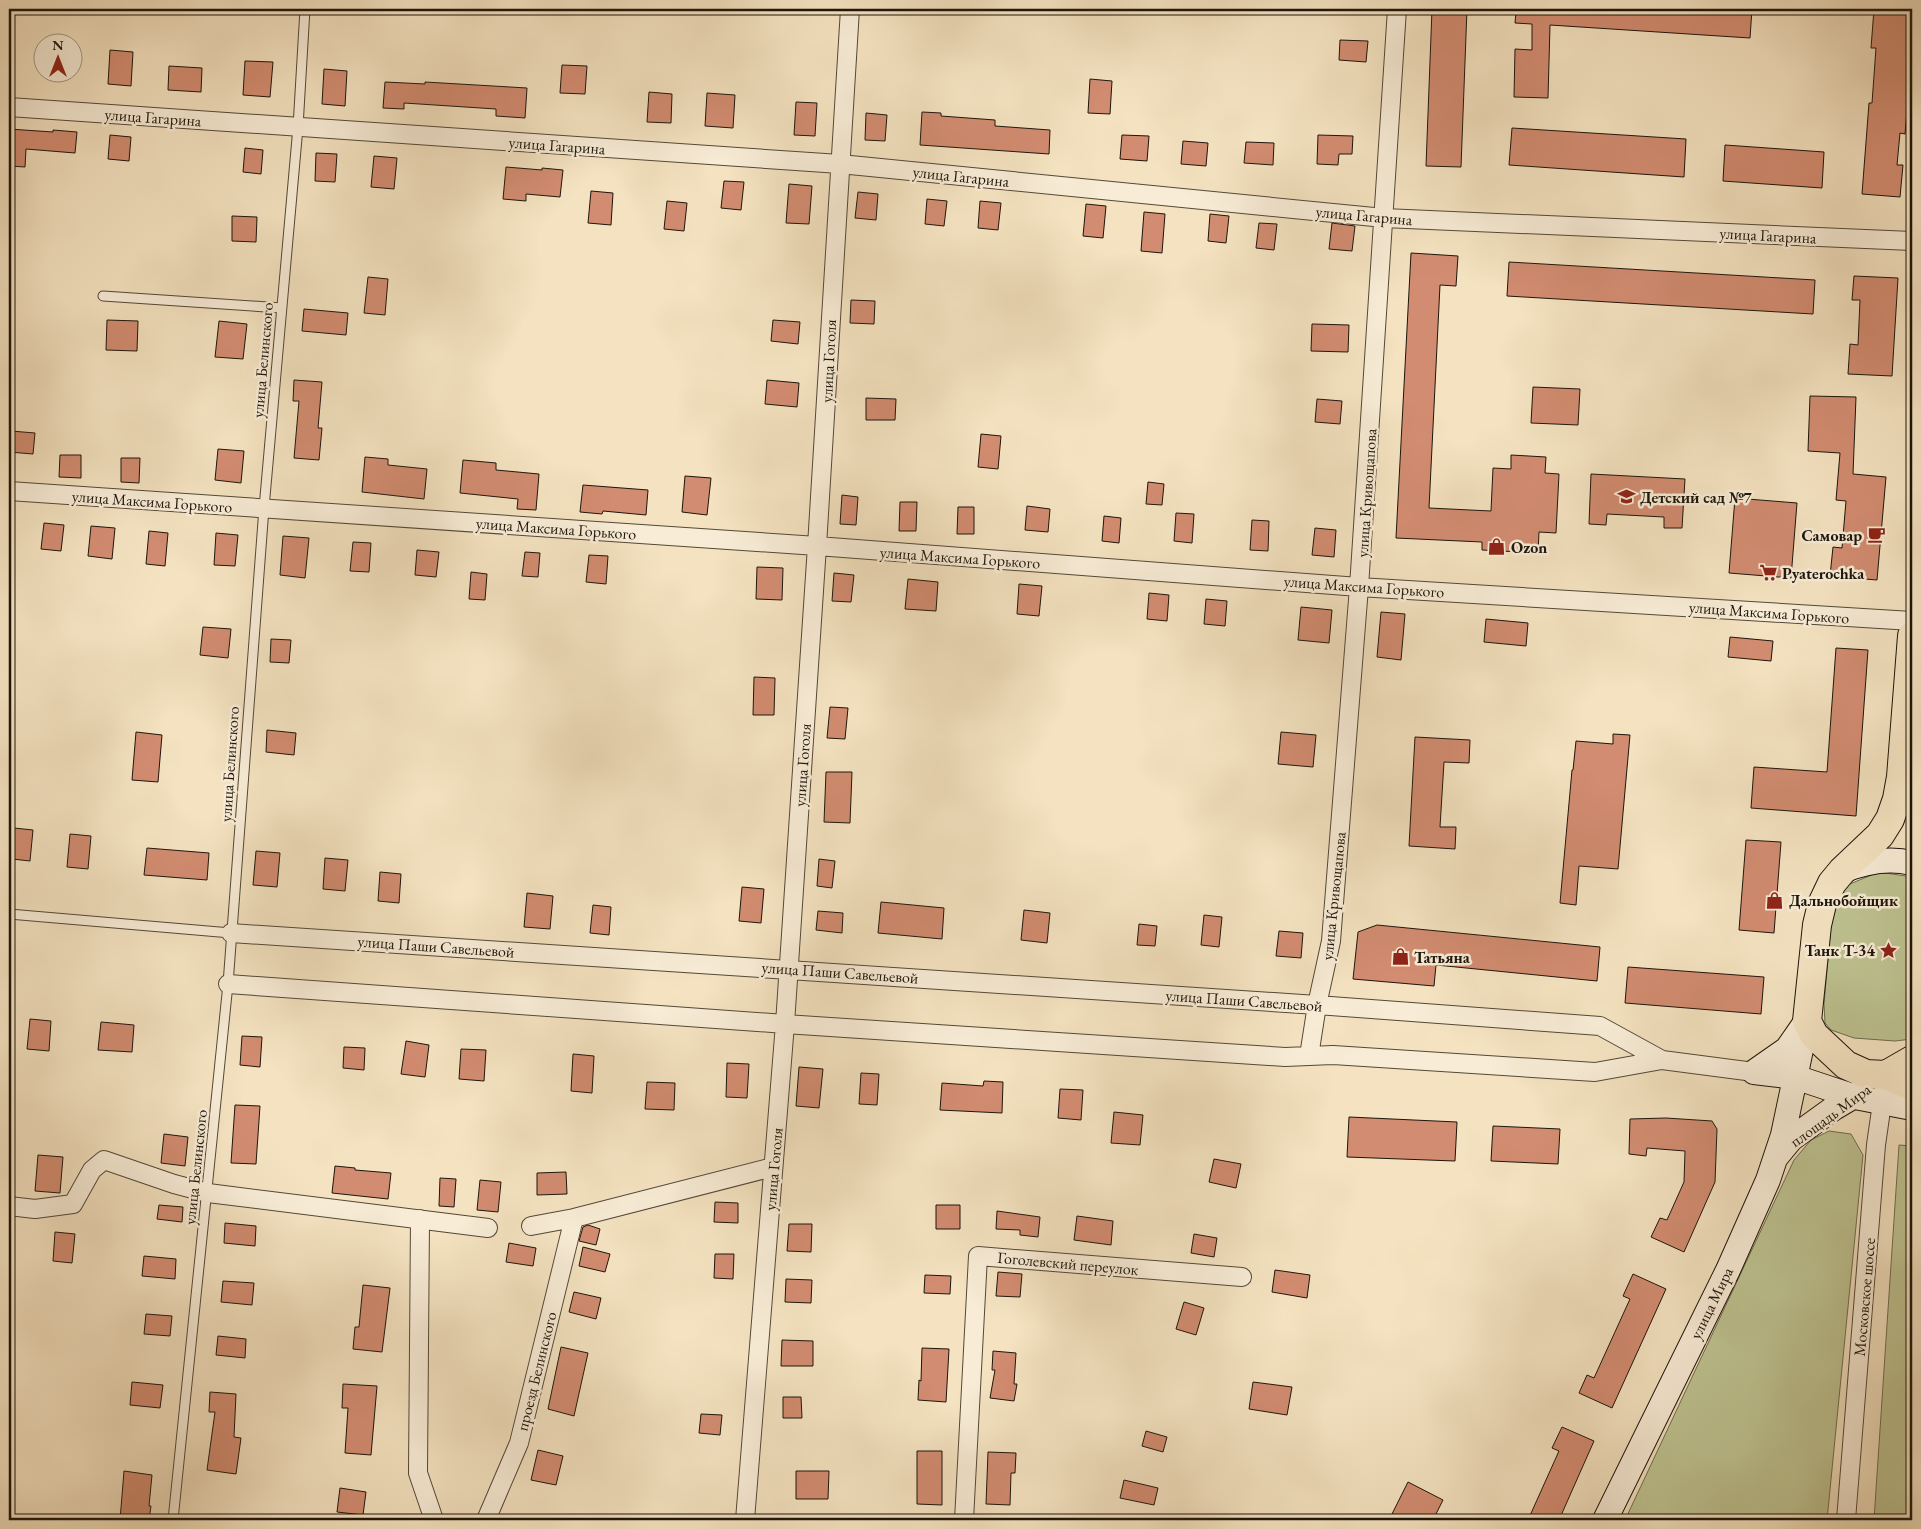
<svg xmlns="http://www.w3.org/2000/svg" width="1921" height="1529" viewBox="0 0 1921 1529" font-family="'EB Garamond',serif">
<rect width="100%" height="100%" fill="#f4e2c0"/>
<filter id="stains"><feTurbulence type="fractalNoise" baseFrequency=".004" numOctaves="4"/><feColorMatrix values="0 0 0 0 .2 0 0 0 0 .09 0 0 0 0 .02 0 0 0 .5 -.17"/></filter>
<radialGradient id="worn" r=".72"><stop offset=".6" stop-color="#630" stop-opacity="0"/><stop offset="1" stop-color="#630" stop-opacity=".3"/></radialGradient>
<path fill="#bec391" stroke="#6e6c4e" d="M1879 872 1912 877V1039L1895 1041 1854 1038 1831 1030 1825 1023 1824 1004 1832 913 1840 888Z
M1829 1131 1851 1134 1863 1155 1827 1520H1625L1794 1160 1811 1140Z
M1899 1145 1912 1146V1520H1874Z"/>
<path fill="#d28c71" stroke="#1d150b" d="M1432 9H1467L1461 167 1426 166Z
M1571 9H1752L1750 38 1550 25 1548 98 1514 97 1515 49 1532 50V24L1515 23 1516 11 1571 13Z
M1874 9H1912V52L1905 134 1900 133 1897 165H1903L1900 197 1862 194 1869 103H1872L1876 48H1871Z
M1340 40 1368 41 1366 62 1339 60Z
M110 50 133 52 131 86 108 84Z
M245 61 273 62 270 97 243 95Z
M562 65 587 66 585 94 560 93Z
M169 66 202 68 201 92 168 90Z
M324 69 347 71 345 106 322 104Z
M1090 79 1112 81 1110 114 1088 113Z
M385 82 425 84V82L527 88 525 118 496 116V109L404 103V109L383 108Z
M649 92 672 94 671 123 647 122Z
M707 93 735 95 733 128 705 126Z
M796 102 817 103 815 136 794 135Z
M922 112 941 113V116L995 120V126L1050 130 1049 154 920 145Z
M866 113 887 115 885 141 865 140Z
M1512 128 1686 139 1684 177 1509 165Z
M9 129 53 132V130L77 132 75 153 26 149 25 167 9 166Z
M110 135 131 137 129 161 108 159Z
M1122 135 1149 136 1147 161 1120 159Z
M1318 135 1353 136 1352 154H1339L1338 165 1317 164Z
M1183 141 1208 143 1206 166 1181 164Z
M1246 142 1274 143 1273 165 1244 163Z
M1725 145 1824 152 1822 188 1723 181Z
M245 148 263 150 261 174 243 172Z
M316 153 337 154 335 182 315 181Z
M374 156 397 158 394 189 371 187Z
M506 167 542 170V168L563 170 560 197 526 194V201L503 199Z
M724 181 744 182 741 210 721 208Z
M789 184 812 186 809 224 786 223Z
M591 191 613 193 611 225 588 223Z
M858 192 878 194 876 220 855 218Z
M927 199 947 201 944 226 925 224Z
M667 201 687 203 684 231 664 229Z
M980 201 1001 203 998 230 978 228Z
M1086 204 1106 206 1103 238 1083 236Z
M1144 212 1165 214 1162 253 1141 251Z
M1210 214 1229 216 1226 243 1208 241Z
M232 216 257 217 256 242 232 241Z
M1259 223 1277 224 1274 250 1256 248Z
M1332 223 1355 226 1352 251 1329 249Z
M1411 253 1458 256 1456 286 1440 285 1429 508 1491 511 1493 468 1511 469V455L1546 457 1545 473 1559 474 1556 533 1539 532 1538 553 1482 550V542L1396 538Z
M1509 262 1815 280 1813 314 1507 296Z
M1854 276 1898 278 1892 376 1848 374 1850 344 1858 345 1860 300H1852Z
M368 277 388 279 385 315 364 313Z
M851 300 875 301 874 324 850 323Z
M304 309 348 313 346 335 302 331Z
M107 320 138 321 137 351 106 350Z
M773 320 800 322 798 344 771 341Z
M219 321 247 324 243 359 215 357Z
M1312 324 1349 325 1348 352 1311 351Z
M294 380 322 382 318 428H322L319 460 294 458 299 401H293Z
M767 380 799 383 797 407 765 404Z
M1533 387 1580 389 1578 425 1531 423Z
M1810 396 1856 397 1853 474 1886 477 1877 580 1830 576 1833 547 1842 548 1846 501 1836 500 1840 453 1808 451Z
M866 398 896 399 895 420H866Z
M1317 399 1342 401 1340 424 1315 422Z
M11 431 35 433 33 454 9 452Z
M981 434 1001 436 998 469 978 467Z
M218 449 244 451 241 483 215 480Z
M60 455H81V478L59 477Z
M365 457 388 459V465L427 469 424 499 362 492Z
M121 458H140L139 483 121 482Z
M463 460 496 463V470L539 474 536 510 517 509 518 499 460 493Z
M1591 474 1685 479 1682 528H1664V517L1607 514 1606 525 1589 524Z
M685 476 711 478 707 515 682 512Z
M1148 482 1164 484 1162 505 1146 504Z
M583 485 648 490 646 515 603 511 602 514 580 512Z
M842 495 858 497 856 525 840 524Z
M1735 498 1797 503 1791 578 1729 573Z
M900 502H917L916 531H899Z
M1027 506 1050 509 1048 532 1025 530Z
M958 507H974V534H957Z
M1176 513 1194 514 1192 543 1174 541Z
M1104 516 1121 518 1119 543 1102 541Z
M1252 520 1269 521 1268 551 1250 550Z
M44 523 64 525 61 551 41 549Z
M91 526 115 528 112 559 88 556Z
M1315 528 1336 530 1334 557 1312 555Z
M149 531 168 533 165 566 146 564Z
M216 533 238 535 235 566 214 565Z
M283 536 309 538 305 578 280 575Z
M353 542 371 543 369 572 350 571Z
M417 550 439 552 436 577 415 575Z
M525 552 540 553 538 577 522 576Z
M589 555 608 556 606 584 586 582Z
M757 567 783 568 782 600 756 599Z
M471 572 487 574 485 600 469 599Z
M834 573 854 575 851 602 832 601Z
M908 579 938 582 936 611 905 609Z
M1019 584 1042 586 1039 616 1017 614Z
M1149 593 1169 595 1167 621 1147 619Z
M1206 599 1227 601 1225 626 1204 624Z
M1301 607 1332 610 1329 643 1298 640Z
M1381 612 1405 614 1401 660 1377 657Z
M1486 619 1528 623 1526 646 1484 642Z
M203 627 231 629 228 658 200 655Z
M1730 637 1773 641 1771 661 1728 657Z
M271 639 291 640 289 663 270 662Z
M1836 648 1868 650 1856 816 1751 808 1754 767 1827 772Z
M754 677 775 678 774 715H753Z
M830 707 848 708 845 739 827 738Z
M267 730 296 733 294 755 266 752Z
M136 732 162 735 158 782 132 780Z
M1281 732 1316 735 1313 767 1278 764Z
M1613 734 1630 735 1618 869 1579 866 1576 905 1560 903 1572 770H1573L1576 741 1613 744Z
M1415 737 1470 740 1469 763 1444 762 1440 827H1456L1455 849 1409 846Z
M826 772H852L850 823 824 822Z
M14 828 33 830 30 861 12 859Z
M70 834 91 836 88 869 67 867Z
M1746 840 1781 842 1774 933 1739 930Z
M147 848 209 853 207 880 144 875Z
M256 851 280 853 277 887 253 885Z
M325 858 348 860 345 891 323 889Z
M819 859 835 861 832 888 817 886Z
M380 872 401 874 399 903 378 901Z
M742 887 764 889 761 923 739 921Z
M527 893 553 896 550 929 524 927Z
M881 902 944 908 942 939 878 933Z
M593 905 611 907 609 935 590 933Z
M1024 910 1050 913 1047 943 1021 940Z
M818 911 843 913 842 933 816 930Z
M1204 915 1222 917 1219 947 1201 945Z
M1139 924 1157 926 1155 946 1137 945Z
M1377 925 1600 947 1597 981 1436 965 1434 986 1353 979 1358 932Z
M1279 931 1303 933 1301 958 1276 956Z
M1628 967 1764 977 1761 1014 1625 1003Z
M30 1019 51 1021 49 1051 27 1049Z
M101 1022 134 1025 132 1052 98 1050Z
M242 1036 262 1037 260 1067 240 1065Z
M406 1041 429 1045 425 1077 401 1074Z
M344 1047 365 1048 364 1070 343 1068Z
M461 1049 486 1050 484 1081 459 1079Z
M573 1054 594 1056 592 1093 571 1091Z
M727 1063 749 1064 747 1098 726 1097Z
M799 1067 823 1069 819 1108 796 1106Z
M861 1073 879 1074 877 1105 859 1104Z
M984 1081 1003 1082 1002 1113 940 1110 942 1083 983 1086Z
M647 1082 675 1083 674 1110 645 1109Z
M1060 1089 1083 1090 1081 1120 1058 1118Z
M235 1105 260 1106 256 1164 231 1163Z
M1114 1112 1143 1115 1140 1145 1111 1143Z
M1349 1117 1457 1122 1455 1161 1347 1157Z
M1666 1118 1712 1121 1717 1129 1715 1182 1684 1252 1651 1237 1660 1218 1667 1220 1684 1182 1685 1151 1647 1148 1646 1156 1629 1154 1630 1119Z
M1493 1126 1560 1129 1558 1164 1491 1161Z
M164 1134 188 1137 185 1166 161 1163Z
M38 1155 63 1157 60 1193 35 1191Z
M1214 1159 1241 1164 1236 1188 1209 1182Z
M335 1166 355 1168V1170L391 1173 388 1199 332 1193Z
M566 1172 567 1194 537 1195V1173Z
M440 1178 456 1179 454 1207 439 1206Z
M480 1180 501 1182 498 1212 477 1210Z
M715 1202 738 1203V1223L714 1222Z
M159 1205 183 1207 182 1222 157 1219Z
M936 1205H960V1229H936Z
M997 1211 1040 1217 1038 1237 1020 1235V1230L996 1229Z
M1077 1216 1113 1221 1111 1245 1074 1240Z
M225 1223 256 1226 255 1246 224 1243Z
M789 1224H812L811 1252 787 1251Z
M588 1225 600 1229 596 1245 579 1241 583 1227Z
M55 1232 75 1234 72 1263 53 1261Z
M1194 1234 1217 1238 1214 1257 1191 1253Z
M509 1243 536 1248 533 1266 506 1262Z
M583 1247 610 1254 605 1272 579 1266Z
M715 1254H734L733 1279 714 1278Z
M144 1256 176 1259 175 1279 142 1276Z
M1275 1270 1310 1275 1307 1298 1272 1292Z
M998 1272 1022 1274 1020 1297 996 1296Z
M1633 1274 1666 1289 1612 1408 1579 1393 1587 1375 1594 1378 1630 1299 1623 1296Z
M925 1275 951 1276 950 1294 924 1293Z
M786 1279 812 1280 811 1303 785 1302Z
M223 1281 254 1283 252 1305 221 1302Z
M363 1285 390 1288 382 1352 353 1349 355 1327H359Z
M574 1292 601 1298 596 1319 569 1312Z
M1184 1302 1204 1308 1196 1335 1176 1329Z
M146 1314 172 1316 170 1336 144 1334Z
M218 1336 246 1339 245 1358 216 1355Z
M782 1340 813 1341V1366H781Z
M561 1347 588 1353 574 1416 548 1409Z
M922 1348 949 1349 946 1402 918 1400 919 1380 921 1381Z
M993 1351 1016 1353 1014 1384H1017L1014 1401 990 1398 995 1370H992Z
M132 1382 163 1385 160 1408 130 1405Z
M1253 1382 1292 1387 1287 1415 1249 1409Z
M343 1384 377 1386 371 1455 345 1453 348 1408H342Z
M210 1392 236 1394 234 1437 241 1438 236 1474 207 1470 215 1412H209Z
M783 1397H801L802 1418H783Z
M701 1414 722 1415 720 1435 699 1433Z
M1562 1427 1594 1441 1559 1520H1528L1559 1451 1552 1448Z
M1146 1431 1167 1437 1163 1452 1142 1446Z
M538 1450 563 1456 556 1485 531 1480Z
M917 1451H942V1505L917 1504Z
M988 1452 1016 1453 1015 1473H1011L1010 1505 986 1504Z
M124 1471 152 1475 149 1506H151L149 1520H120Z
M796 1471H829L828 1499H796Z
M1124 1480 1158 1488 1154 1505 1120 1498Z
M1408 1482 1443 1500 1434 1518 1428 1516 1426 1520H1389Z
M340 1488 366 1492 363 1515 337 1512Z"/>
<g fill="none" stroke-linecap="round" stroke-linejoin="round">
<defs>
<path id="lane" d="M103 296 282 308
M9 914 231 933
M173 1520 228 984 264 508 298 127 305 9"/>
<path id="street" d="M9 107 840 164 1384 218 1912 241
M9 491 817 546 1359 587 1912 621
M231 933 1317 1005 1600 1026 1662 1060 1754 1072
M228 984 785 1024 1285 1057 1333 1055 1595 1072 1662 1060
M1309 1056 1317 1005 1331 941 1359 587 1397 9
M9 1206 35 1209 73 1204 92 1170 104 1160 174 1184 208 1193 488 1228
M420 1219 418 1473 434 1520
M531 1226 574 1218 773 1167
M486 1520 519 1443 574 1218
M745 1520 785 1024 817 546 850 9
M964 1520 978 1256 1242 1277
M1846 1520 1876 1145 1886 1075"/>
<path id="secondary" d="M1842 871C1864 862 1888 857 1912 863
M1754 1072 1795 1077 1855 1097 1912 1108
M1754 1072 1787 1049 1803 1026
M1777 1156 1791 1139 1834 1108 1861 1092
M1605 1520 1728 1270 1768 1180 1783 1135 1807 1021"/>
<path id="primary" d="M1912 636 1901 777 1897 799 1890 819 1880 835 1842 871 1832 883 1822 904 1817 925 1807 1021 1814 1035 1846 1065 1866 1074 1886 1075 1912 1086
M1886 1075 1912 1060"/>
</defs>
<use href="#lane" stroke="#534838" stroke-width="11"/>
<use href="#street" stroke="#534838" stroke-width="20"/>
<use href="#secondary" stroke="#1d150b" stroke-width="26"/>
<use href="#primary" stroke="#1d150b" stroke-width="30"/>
<use href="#lane" stroke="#f8ecd6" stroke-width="9"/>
<use href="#street" stroke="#f8ecd6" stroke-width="18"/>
<use href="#secondary" stroke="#f8ecd6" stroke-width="24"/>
<use href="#primary" stroke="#f4e2c0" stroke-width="28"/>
</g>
<defs>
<symbol id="school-bare" viewBox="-9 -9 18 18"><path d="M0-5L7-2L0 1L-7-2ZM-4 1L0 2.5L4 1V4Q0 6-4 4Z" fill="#8f2418" stroke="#f8ecd6" stroke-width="2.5" paint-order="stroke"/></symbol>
<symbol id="cafe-bare" viewBox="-9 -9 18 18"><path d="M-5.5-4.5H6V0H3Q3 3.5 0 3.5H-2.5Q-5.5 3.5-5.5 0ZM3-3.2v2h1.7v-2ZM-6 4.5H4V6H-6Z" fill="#8f2418" stroke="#f8ecd6" stroke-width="2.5" paint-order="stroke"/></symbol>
<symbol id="shop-bare" viewBox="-9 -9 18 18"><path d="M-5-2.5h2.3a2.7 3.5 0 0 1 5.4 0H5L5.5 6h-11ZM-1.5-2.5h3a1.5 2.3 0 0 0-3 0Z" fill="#8f2418" stroke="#f8ecd6" stroke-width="2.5" paint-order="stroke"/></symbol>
<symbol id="supermarket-bare" viewBox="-9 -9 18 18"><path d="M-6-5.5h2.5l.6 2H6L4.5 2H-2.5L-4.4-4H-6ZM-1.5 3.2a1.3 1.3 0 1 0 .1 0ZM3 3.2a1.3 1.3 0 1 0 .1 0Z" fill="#8f2418" stroke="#f8ecd6" stroke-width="2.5" paint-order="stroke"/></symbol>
<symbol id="sight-bare" viewBox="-9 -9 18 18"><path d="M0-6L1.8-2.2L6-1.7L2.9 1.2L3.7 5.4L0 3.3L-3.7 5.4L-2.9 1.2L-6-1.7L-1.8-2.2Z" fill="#8f2418" stroke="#f8ecd6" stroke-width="2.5" paint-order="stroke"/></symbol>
</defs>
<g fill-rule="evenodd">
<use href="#school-bare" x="1614" y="484" width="25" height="25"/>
<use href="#cafe-bare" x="1864" y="522" width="25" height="25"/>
<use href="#shop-bare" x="1484" y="534" width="25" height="25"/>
<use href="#supermarket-bare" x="1756" y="560" width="25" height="25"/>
<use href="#shop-bare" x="1762" y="888" width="25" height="25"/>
<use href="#sight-bare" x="1876" y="938" width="25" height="25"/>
<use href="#shop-bare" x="1388" y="944" width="25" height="25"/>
</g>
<g text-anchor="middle" stroke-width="5" stroke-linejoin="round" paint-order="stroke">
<g font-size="16" fill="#1d150b" stroke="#f8ecd6">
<text transform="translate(153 117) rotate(4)" y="6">улица Гагарина</text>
<text transform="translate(557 145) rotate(4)" y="6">улица Гагарина</text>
<text transform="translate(961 176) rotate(6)" y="6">улица Гагарина</text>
<text transform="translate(1364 215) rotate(5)" y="6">улица Гагарина</text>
<text transform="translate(1768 235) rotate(3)" y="6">улица Гагарина</text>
<text transform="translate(262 360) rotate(-85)" y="6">улица Белинского</text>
<text transform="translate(828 361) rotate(-87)" y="6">улица Гоголя</text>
<text transform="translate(1366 493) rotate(-86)" y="6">улица Кривощапова</text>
<text transform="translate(152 501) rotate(4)" y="6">улица Максима Горького</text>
<text transform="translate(556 528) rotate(4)" y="6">улица Максима Горького</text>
<text transform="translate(960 557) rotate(4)" y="6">улица Максима Горького</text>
<text transform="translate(1364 586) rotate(4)" y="6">улица Максима Горького</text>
<text transform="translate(1769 612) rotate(4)" y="6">улица Максима Горького</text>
<text transform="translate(229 764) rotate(-86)" y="6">улица Белинского</text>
<text transform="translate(802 765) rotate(-86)" y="6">улица Гоголя</text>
<text transform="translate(1333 896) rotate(-84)" y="6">улица Кривощапова</text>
<text transform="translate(436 946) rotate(4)" y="6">улица Паши Савельевой</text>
<text transform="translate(840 972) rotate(4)" y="6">улица Паши Савельевой</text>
<text transform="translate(1244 1000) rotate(4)" y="6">улица Паши Савельевой</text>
<text transform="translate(1830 1115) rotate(-36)" y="6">площадь Мира</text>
<text transform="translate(195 1167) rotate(-84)" y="6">улица Белинского</text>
<text transform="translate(773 1169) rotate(-85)" y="6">улица Гоголя</text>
<text transform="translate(1068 1263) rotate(5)" y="6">Гоголевский переулок</text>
<text transform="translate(1864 1297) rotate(-85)" y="6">Московское шоссе</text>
<text transform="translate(1711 1303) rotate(-64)" y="6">улица Мира</text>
<text transform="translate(536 1371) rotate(-76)" y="6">проезд Белинского</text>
</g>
<g font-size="16" font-weight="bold" fill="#1d150b" stroke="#f8ecd6" text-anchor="start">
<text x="1640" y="503">Детский сад №7</text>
<text x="1862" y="541" text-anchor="end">Самовар</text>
<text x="1511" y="553">Ozon</text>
<text x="1782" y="579">Pyaterochka</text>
<text x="1789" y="906">Дальнобойщик</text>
<text x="1875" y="956" text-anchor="end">Танк Т-34</text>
<text x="1414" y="963">Татьяна</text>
</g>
</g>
<rect width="1921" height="1529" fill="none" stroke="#f4e2c0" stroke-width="30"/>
<rect x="10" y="10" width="1901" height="1509" fill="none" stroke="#1d150b" stroke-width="2.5"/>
<rect x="15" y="15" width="1891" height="1499" fill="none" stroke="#1d150b"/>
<g transform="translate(58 58)"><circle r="24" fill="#f8ecd6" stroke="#a09685"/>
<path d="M0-4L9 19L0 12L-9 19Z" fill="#8f2418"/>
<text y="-8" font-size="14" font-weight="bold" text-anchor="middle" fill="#1d150b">N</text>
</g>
<rect width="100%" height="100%" filter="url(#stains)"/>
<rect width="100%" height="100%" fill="url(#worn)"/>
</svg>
